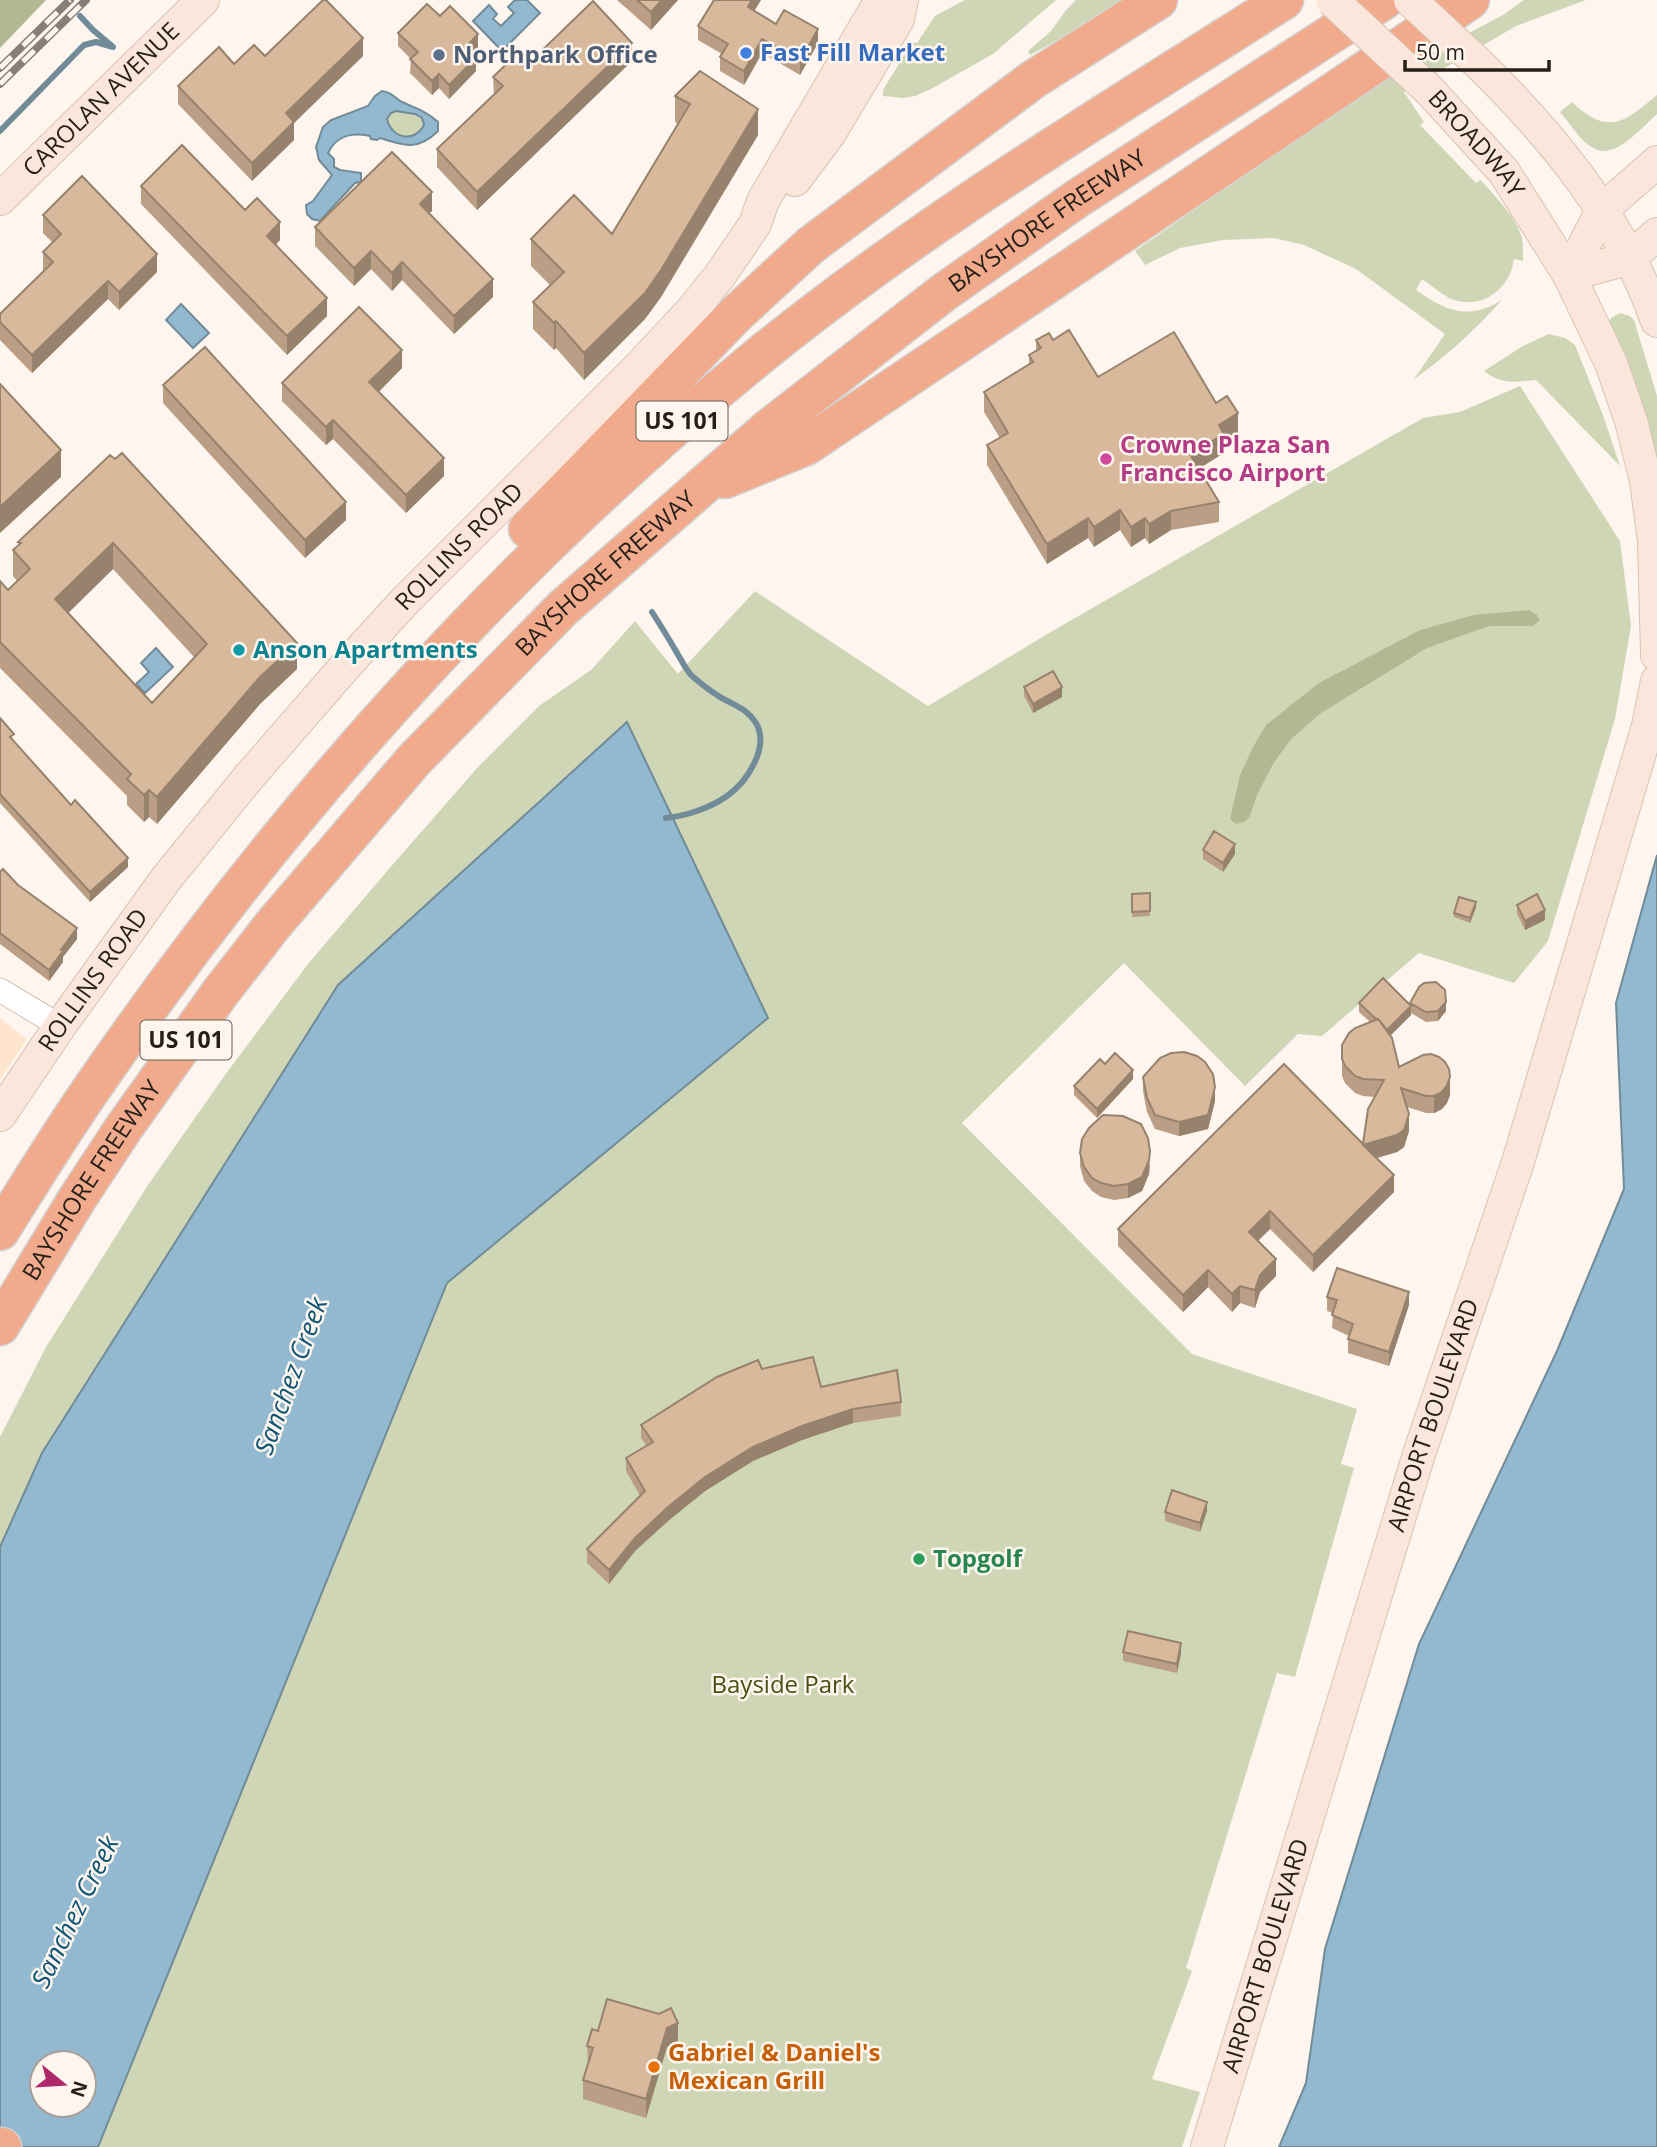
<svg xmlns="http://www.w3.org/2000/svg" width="1657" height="2147" viewBox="0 0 1657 2147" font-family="'Open Sans',sans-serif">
<rect width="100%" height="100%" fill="#fdf5ee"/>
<path fill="#ffe5cd" d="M0 1018 27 1039 0 1080Z"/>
<path fill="#cfd6b5" d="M965 0H1056L993 54 929 90 915 96 903 98 883 96V90L912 42 917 43 935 16Z
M1076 0H1131L1030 55 1028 51 1051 31 1066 10Z
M1524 0H1586L1516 26 1404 92 1424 122 1420 125 1476 183 1481 180C1495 197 1516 216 1522 238 1523 245 1523 253 1523 261L1514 259C1510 290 1480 312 1449 298 1440 293 1431 285 1422 279L1416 290C1446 311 1468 321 1502 300 1475 330 1447 356 1414 379L1445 334 1356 269 1304 245 1274 238 1223 240 1180 248 1145 265 1135 251 1386 77 1503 15Z
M1657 95V114C1642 127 1615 161 1593 148 1580 141 1570 123 1560 112L1572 102C1608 136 1624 123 1657 95Z
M397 111 415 114 422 118 424 125C414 144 391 138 387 119L391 113Z
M1620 313 1630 316 1634 320 1657 396V489L1608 325 1611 318Z
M1549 334 1565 338 1575 345 1604 418 1620 466 1536 380C1514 382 1502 385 1484 371L1523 346Z
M1520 386 1620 541 1631 626 1615 719 1548 941 1514 983 1419 953 1322 1036 1298 1034 1245 1086 1124 963 962 1123 1192 1354 1357 1409 1341 1464 1354 1468 1295 1677 1277 1673 1186 1968 1192 1971 1152 2079 1200 2092 1182 2147H98L447 1283 768 1018 42 1453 0 1547V1437L46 1347 148 1185 225 1075 308 964 388 870 479 766 539 706 591 670 635 621 678 674 755 591 928 706 1049 633 1423 418 1460 412Z"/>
<path fill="#b1b892" d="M0 0H46L0 48Z
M1529 610 1537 615 1540 620 1533 626H1489L1427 648 1321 713 1291 739 1273 764 1257 795 1249 818 1244 822 1236 824 1230 819 1240 775 1253 747 1266 725 1319 683 1420 630 1474 615Z"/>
<path fill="#92b9cf" stroke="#728b98" stroke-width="2" fill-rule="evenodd" d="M515 0H527L540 13 502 51 473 21 489 5 497 14 493 19 501 26 514 13 508 7Z
M382 91C394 93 393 97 402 102 415 108 428 112 438 122V131C418 151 404 146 380 138L377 140 371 139 370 136C352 132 336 136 328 153L334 159V167L340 170 361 173V182L355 183 320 221 312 219 307 214 306 205 313 201 332 175 319 160 316 147 323 127 331 120 368 106 375 96ZM396 111 415 114 422 118 424 125C414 144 391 138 387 119L391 113Z
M181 304 209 333 193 348 166 320Z
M156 648 173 667 145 693 136 684 149 672 141 663Z
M627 722 768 1018 447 1283 98 2147H0V1547L42 1453 338 985ZM42 2063H84V2105H42Z
M1657 855V2147H1279L1306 2083 1325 1949 1419 1644 1557 1351 1624 1189 1616 1003Z"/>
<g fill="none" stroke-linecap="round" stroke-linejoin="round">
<path stroke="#728b98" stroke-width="6" d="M80 16 93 30 112 46
M0 131 84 45 96 42 113 47
M652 612C661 626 669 639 677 653 682 661 686 670 692 676 699 682 709 690 717 695 732 705 746 707 756 723 770 747 747 782 727 796 710 808 686 816 666 818"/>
<defs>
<path id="street" d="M0 990 60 1026"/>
<g id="secondary">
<path d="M1477 62C1553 136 1621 219 1657 321"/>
<path id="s1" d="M1430 91 1504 172 1569 275 1611 363 1631 421 1646 481 1654 541 1657 655"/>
<path d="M795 180 830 133 898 19 902 0"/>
<path id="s2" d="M0 199 203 0"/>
<path d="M1569 275 1602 210 1657 162"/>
<path d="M1569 275 1630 258 1657 234"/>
<path id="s3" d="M0 1115 60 1026 166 879 248 778 349 662 405 601 640 366 693 309 721 274 755 224 763 201 878 5 883 0"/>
<path id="s4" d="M1207 2147 1419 1454 1518 1162 1648 726 1657 681"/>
</g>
<g id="highway">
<path d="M725 479 806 446 1470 0"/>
<path d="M528 529 734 316 811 245 1034 79 1158 0"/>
<path d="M0 1231C29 1185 57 1139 88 1094 273 824 494 574 747 366 914 228 1102 116 1284 0"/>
<path id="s5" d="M0 1326 77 1199 123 1129 220 993 272 926 414 760 563 608 768 429 943 293 1078 198 1384 0"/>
<path d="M0 2147H2"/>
</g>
</defs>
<use href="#street" stroke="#d6c3b1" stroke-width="25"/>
<use href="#secondary" stroke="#d6c3b1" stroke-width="34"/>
<use href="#highway" stroke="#d4d2d1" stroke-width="41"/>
<use href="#street" stroke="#fff" stroke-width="23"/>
<use href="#secondary" stroke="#fbe6dc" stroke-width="32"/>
<use href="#highway" stroke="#f1aa8b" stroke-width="38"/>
<defs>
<path id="rail" d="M0 68 70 0
M0 84 86 0"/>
</defs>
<use href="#rail" stroke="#867f78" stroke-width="8"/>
<use href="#rail" stroke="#fdf5ee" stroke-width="5" stroke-dasharray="16" stroke-linecap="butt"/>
<defs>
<path id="secondary-bridge" d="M1332 0 1430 91
M1410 0 1477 62"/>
</defs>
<use href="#secondary-bridge" stroke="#d6c3b1" stroke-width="34" stroke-linecap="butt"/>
<use href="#secondary-bridge" stroke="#fbe6dc" stroke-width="32"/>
</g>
<path fill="#ba9f86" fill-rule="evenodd" d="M617 0H678L651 30Z
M714 0H761L754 11 776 24 818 43 800 75 762 53 744 85 720 71V57L722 54 698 40V26Z
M440 16 478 48 473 54 476 71 449 99 439 88 432 95 410 73 411 59 398 46V33Z
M265 56H363L294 123V140L252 181 178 104V86L234 64Z
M632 61 477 210 437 167V149L494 95 493 77 529 63Z
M675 96 758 135 661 297 645 319 584 380 556 348 554 350 533 329V302L550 285 531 266V239L612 234 678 124 675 122Z
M141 186 245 210 280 240 276 245 327 316 287 355 141 204Z
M432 211 429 213 493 297 454 334 402 280 392 291 371 269 354 286 315 246V227Z
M43 215 157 272 119 310 108 299 32 373 0 340V314L44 271 43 270V252L52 242 43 233Z
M1036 340H1053L1098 377 1216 403 1238 433 1224 441V453L1198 469 1219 502V522L1171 530 1149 544 1145 538 1131 547 1120 530 1094 547 1088 538 1047 564 987 465V445L1000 438 984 412V392L1029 365V355L1036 350Z
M402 368 379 392 444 476 406 513 333 439 326 445 282 401V383Z
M163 385 346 520 305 558 163 403Z
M110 455 297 669 260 704 157 824 149 817 144 822 127 805V796L0 668V581L8 590 17 581 13 576V550L18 545V542ZM113 569 194 657 152 703 68 613Z
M1024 687 1062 697 1033 713 1024 696Z
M0 718 14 742 128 867 90 902 0 803Z
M1203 850 1235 854 1223 872 1203 859Z
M0 872 18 885 77 939 63 957V962L49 981 0 944Z
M1150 893V916L1132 917V894Z
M1517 905 1545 920 1525 930 1517 914Z
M1476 907 1470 923 1454 917V913Z
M1359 1003 1410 1005V1003L1446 1011 1438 1021 1426 1022 1411 1013V1015L1391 1035 1399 1067 1450 1095 1447 1103 1442 1109 1434 1113H1426L1407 1107 1409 1131 1404 1147 1397 1152 1377 1158 1394 1192 1313 1272 1270 1229 1258 1241 1276 1276 1260 1292 1255 1308 1240 1303 1232 1312 1208 1287 1183 1312 1118 1246V1229L1363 1144 1375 1097 1363 1096 1355 1093 1345 1083 1342 1076V1045L1370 1022 1359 1012Z
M1105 1064 1133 1079 1097 1118 1074 1095V1086Z
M1143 1077 1215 1101 1208 1129 1179 1136 1155 1129 1147 1112 1143 1091Z
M1080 1153 1150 1165 1149 1174 1142 1191 1128 1198 1114 1200 1101 1197 1092 1191 1084 1181 1080 1166Z
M1327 1297 1409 1305 1389 1366 1348 1353V1339L1349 1336 1332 1328 1333 1313 1327 1311Z
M762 1369 821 1387 901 1402V1416L853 1423 802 1440 753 1461 705 1491 668 1521 635 1551 609 1584 587 1563V1549L640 1496 626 1471V1458L647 1446 641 1438V1425Z
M1207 1511 1200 1532 1165 1521V1512Z
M1123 1652 1181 1653 1177 1673 1123 1661Z
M598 2031 678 2041 667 2047 646 2118 583 2099V2080L588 2064 587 2046Z"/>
<path fill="#97826d" d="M662 0H678L651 30V12Z
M752 0H761L748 21V7Z
M818 29V43L800 75V61Z
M478 34V48L466 61V47Z
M363 38V56L294 123V140L252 181V163L286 113Z
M762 39V53L744 85V71Z
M632 43V61L477 210V192Z
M476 58V71L449 99V85Z
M439 74V88L432 95V81Z
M758 109V135L661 297 645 319 584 380V353Z
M432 192V211L420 222V204Z
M280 222V240L267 254V236Z
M371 251V269L354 286V268Z
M157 254V272L119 310V292Z
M402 262V280L392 291V273Z
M493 279V297L454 334V316Z
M108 281V299L32 373V355Z
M327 298V316L287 355V336Z
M556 321V348L554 350V323Z
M402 350V368L369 401V382Z
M1238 413V433L1224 441V453L1190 474V454L1219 425Z
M333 420V439L326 445V427Z
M61 450V477L0 533V507Z
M444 458V476L406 513V495Z
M346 502V520L305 558V540Z
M1120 510V530L1094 547V527Z
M1171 511V530L1149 544V524Z
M1088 518V538L1047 564V544Z
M1145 518V538L1131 547V527Z
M113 543V569L55 626V599Z
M297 643V669L260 704 157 824V797L260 677Z
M1062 687V697L1033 713V704Z
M149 790V817L144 822V795Z
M1235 844V854L1223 872V863Z
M128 858V867L90 902V892Z
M1476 902V907L1470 923V918Z
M1545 910V920L1525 930V921Z
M77 928V939L63 957V962L49 981V970L61 950Z
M1446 1002V1011L1438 1021V1011Z
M1411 1006V1015L1387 1039V1030Z
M1133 1070V1079L1097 1118V1109Z
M1450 1077V1095L1447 1103 1442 1109 1434 1113V1096Z
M1215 1087V1101L1208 1129 1179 1136V1122Z
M1409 1114V1131L1404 1147 1397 1152 1363 1162V1145Z
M1150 1151 1149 1174 1142 1191 1128 1198V1184Z
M1394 1175V1192L1313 1272V1255Z
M1270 1211V1229L1249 1249V1232Z
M1276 1259V1276L1260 1292 1255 1308V1290L1260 1275Z
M1208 1270V1287L1183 1312V1295Z
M1240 1286V1303L1232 1312V1294Z
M1409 1292V1305L1389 1366V1352Z
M853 1409V1423L802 1440 753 1461 705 1491 668 1521 635 1551 609 1584V1570L635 1538 668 1507 705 1477 753 1447 802 1426Z
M1207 1502V1511L1200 1532V1523Z
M1181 1643V1653L1177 1673V1664Z
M678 2023V2041L667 2047 646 2118V2099L667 2028Z"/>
<path fill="#d8b99c" stroke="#97826d" stroke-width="2" fill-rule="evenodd" d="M323 0H326L363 38 286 113 294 122 252 163 178 86 219 47 234 64 254 45 265 56Z
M637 0H662L651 12Z
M714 0H752L748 7 776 24 784 10 818 29 800 61 762 39 744 71 720 57 728 44 698 26Z
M593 1 632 43 477 192 437 149 503 86 493 77 519 52 529 63Z
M427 4 440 16 450 6 478 34 466 47 476 58 449 85 439 74 432 81 410 59 418 52 398 33Z
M700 71 758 109 661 270 645 293 584 353 556 321 554 323 533 302 564 272 531 239 574 195 612 234 690 104 675 96Z
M182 145 245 210 257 198 280 222 267 236 327 298 287 336 141 186Z
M392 152 432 192 420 204 493 279 454 316 402 262 392 273 371 251 354 268 315 227Z
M82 176 157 254 119 292 108 281 32 355 0 322V314L53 262 43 252 61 234 43 215Z
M359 307 402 350 369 382 444 458 406 495 333 420 326 427 282 383Z
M1069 330 1098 377 1174 332 1216 403 1227 396 1238 413 1219 425 1224 434 1190 454 1219 502 1171 511 1149 524 1145 518 1131 527 1120 510 1094 527 1088 518 1047 544 987 445 1008 433 984 392 1033 362 1029 355 1041 348 1036 340 1049 333 1053 340Z
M205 347 346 502 305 540 163 385Z
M0 384 61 450 0 507Z
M122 453 297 643 260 677 157 797 149 790 144 795 127 779 131 774 0 642V581L8 590 30 569 13 550 21 543 18 542 110 455 115 459ZM113 543 207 644 152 703 55 599Z
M1053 671 1062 687 1033 704 1024 687Z
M0 718 14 734 10 737 71 805 75 800 128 858 90 892 0 794Z
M1214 831 1235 844 1223 863 1203 850Z
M3 869 18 885 77 928 61 950 63 951 49 970 0 933V872Z
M1150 893V911L1132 912V894Z
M1537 894 1545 910 1525 921 1517 905Z
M1459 897 1476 902 1470 918 1454 913Z
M1383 978 1411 1006 1387 1030 1378 1019H1376L1359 1003Z
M1436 982 1445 990 1446 1002 1438 1011 1426 1012 1410 1003 1419 987 1424 983Z
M1378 1019 1392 1038 1399 1067 1423 1055 1431 1054 1439 1057 1445 1062 1449 1069 1450 1077 1447 1085 1442 1092 1434 1096H1426L1401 1088 1409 1114 1404 1130 1397 1135 1363 1145 1394 1175 1313 1255 1270 1211 1249 1232 1276 1259 1260 1275 1255 1290 1240 1286 1232 1294 1208 1270 1183 1295 1118 1229 1284 1064 1363 1144 1368 1109 1384 1080 1363 1079 1355 1076 1345 1066 1342 1059V1045L1349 1033 1355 1028Z
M1184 1052 1197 1056 1205 1062 1213 1074 1215 1087 1208 1115 1179 1122 1155 1115 1147 1098 1143 1077 1160 1058 1171 1053Z
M1115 1053 1133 1070 1097 1109 1074 1086 1100 1059 1105 1064Z
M1103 1115 1123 1116 1141 1124 1148 1138 1150 1151 1149 1160 1142 1177 1128 1184 1114 1186 1101 1183 1092 1178 1084 1167 1080 1153 1082 1139 1089 1128Z
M1337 1268 1409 1292 1389 1352 1348 1339 1353 1324 1332 1315 1337 1300 1327 1297Z
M813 1357 821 1387 897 1370 901 1402 853 1409 802 1426 753 1447 705 1477 668 1507 635 1538 609 1570 587 1549 645 1491 626 1458 653 1442 641 1425 717 1377 758 1360 762 1369Z
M1172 1490 1207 1502 1200 1523 1165 1512Z
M1128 1631 1181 1643 1177 1664 1123 1652Z
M607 1999 659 2014 671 2008 678 2023 667 2028 646 2099 583 2080 593 2048 587 2046 592 2029 598 2031Z"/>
<circle fill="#3f7fe0" stroke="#fdf5ee" stroke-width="2.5" cx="746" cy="53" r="7"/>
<circle fill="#5c6f8a" stroke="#fdf5ee" stroke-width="2.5" cx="439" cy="55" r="7"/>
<circle fill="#d1479c" stroke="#fdf5ee" stroke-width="2.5" cx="1106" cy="459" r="7"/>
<circle fill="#0f9aa8" stroke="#fdf5ee" stroke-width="2.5" cx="239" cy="650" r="7"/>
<circle fill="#2e9e5b" stroke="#fdf5ee" stroke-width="2.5" cx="919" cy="1559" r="7"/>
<circle fill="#e8710a" stroke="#fdf5ee" stroke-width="2.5" cx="654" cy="2067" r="7"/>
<g text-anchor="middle" stroke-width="5" stroke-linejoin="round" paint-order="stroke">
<g fill="#fdf5ee" stroke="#665f58" stroke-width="2">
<rect x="636.5" y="401.5" width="91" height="39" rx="5"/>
<rect x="140.5" y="1020.5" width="91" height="39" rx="5"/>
</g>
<g font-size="23" font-weight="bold" fill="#261f18">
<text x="682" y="429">US 101</text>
<text x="186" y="1048">US 101</text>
</g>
<g font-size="24" font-weight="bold" fill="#366cbe" stroke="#fdf5ee" text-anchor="start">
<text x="760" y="61">Fast Fill Market</text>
</g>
<g font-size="24" font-weight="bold" fill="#4e5e75" stroke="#fdf5ee" text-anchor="start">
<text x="453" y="63">Northpark Office</text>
</g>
<g font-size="24" fill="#261f18" stroke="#fdf5ee">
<text dy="8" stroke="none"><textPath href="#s2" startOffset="142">CAROLAN AVENUE</textPath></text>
<text dy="8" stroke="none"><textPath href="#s1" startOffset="70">BROADWAY</textPath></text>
<text dy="8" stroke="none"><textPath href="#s5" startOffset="1536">BAYSHORE FREEWAY</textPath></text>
<text dy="8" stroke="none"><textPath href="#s3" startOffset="732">ROLLINS ROAD</textPath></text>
<text dy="8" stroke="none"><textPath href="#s5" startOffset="970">BAYSHORE FREEWAY</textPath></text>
<text dy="8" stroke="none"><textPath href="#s3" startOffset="164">ROLLINS ROAD</textPath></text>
<text dy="8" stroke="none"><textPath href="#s5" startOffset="172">BAYSHORE FREEWAY</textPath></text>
<text dy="8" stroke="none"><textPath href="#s4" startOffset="766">AIRPORT BOULEVARD</textPath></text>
<text dy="8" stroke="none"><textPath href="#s4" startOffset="200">AIRPORT BOULEVARD</textPath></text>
</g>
<g font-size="24" font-weight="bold" fill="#b23c85" stroke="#fdf5ee" text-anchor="start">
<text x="1120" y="453">Crowne Plaza San<tspan x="1120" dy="28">Francisco Airport</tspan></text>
</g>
<g font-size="24" font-weight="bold" fill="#0d838f" stroke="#fdf5ee" text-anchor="start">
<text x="253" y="658">Anson Apartments</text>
</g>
<g font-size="24" font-weight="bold" fill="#27864d" stroke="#fdf5ee" text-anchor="start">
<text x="933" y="1567">Topgolf</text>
</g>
<g font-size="24" fill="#495114" stroke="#fdf5ee">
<text x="783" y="1693">Bayside Park</text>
</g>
<g font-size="24" font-weight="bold" fill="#c56008" stroke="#fdf5ee" text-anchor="start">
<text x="668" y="2061">Gabriel &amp; Daniel's<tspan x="668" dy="28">Mexican Grill</tspan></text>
</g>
<g font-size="26" font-style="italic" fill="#0e5675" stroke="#fdf5ee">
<text transform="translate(291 1376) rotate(-70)" y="9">Sanchez Creek</text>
<text transform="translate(75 1912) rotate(-64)" y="9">Sanchez Creek</text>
</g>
</g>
<g transform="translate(63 2084) rotate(108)"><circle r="33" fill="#fdf5ee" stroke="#a79f98" stroke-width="2"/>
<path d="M0-5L12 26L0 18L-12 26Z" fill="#af286c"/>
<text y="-10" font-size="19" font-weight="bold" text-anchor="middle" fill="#261f18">N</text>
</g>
<path d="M1405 60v10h144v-10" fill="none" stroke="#261f18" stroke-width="3.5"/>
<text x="1416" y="60" font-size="21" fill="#261f18" stroke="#fdf5ee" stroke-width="5" paint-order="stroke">50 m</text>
</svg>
